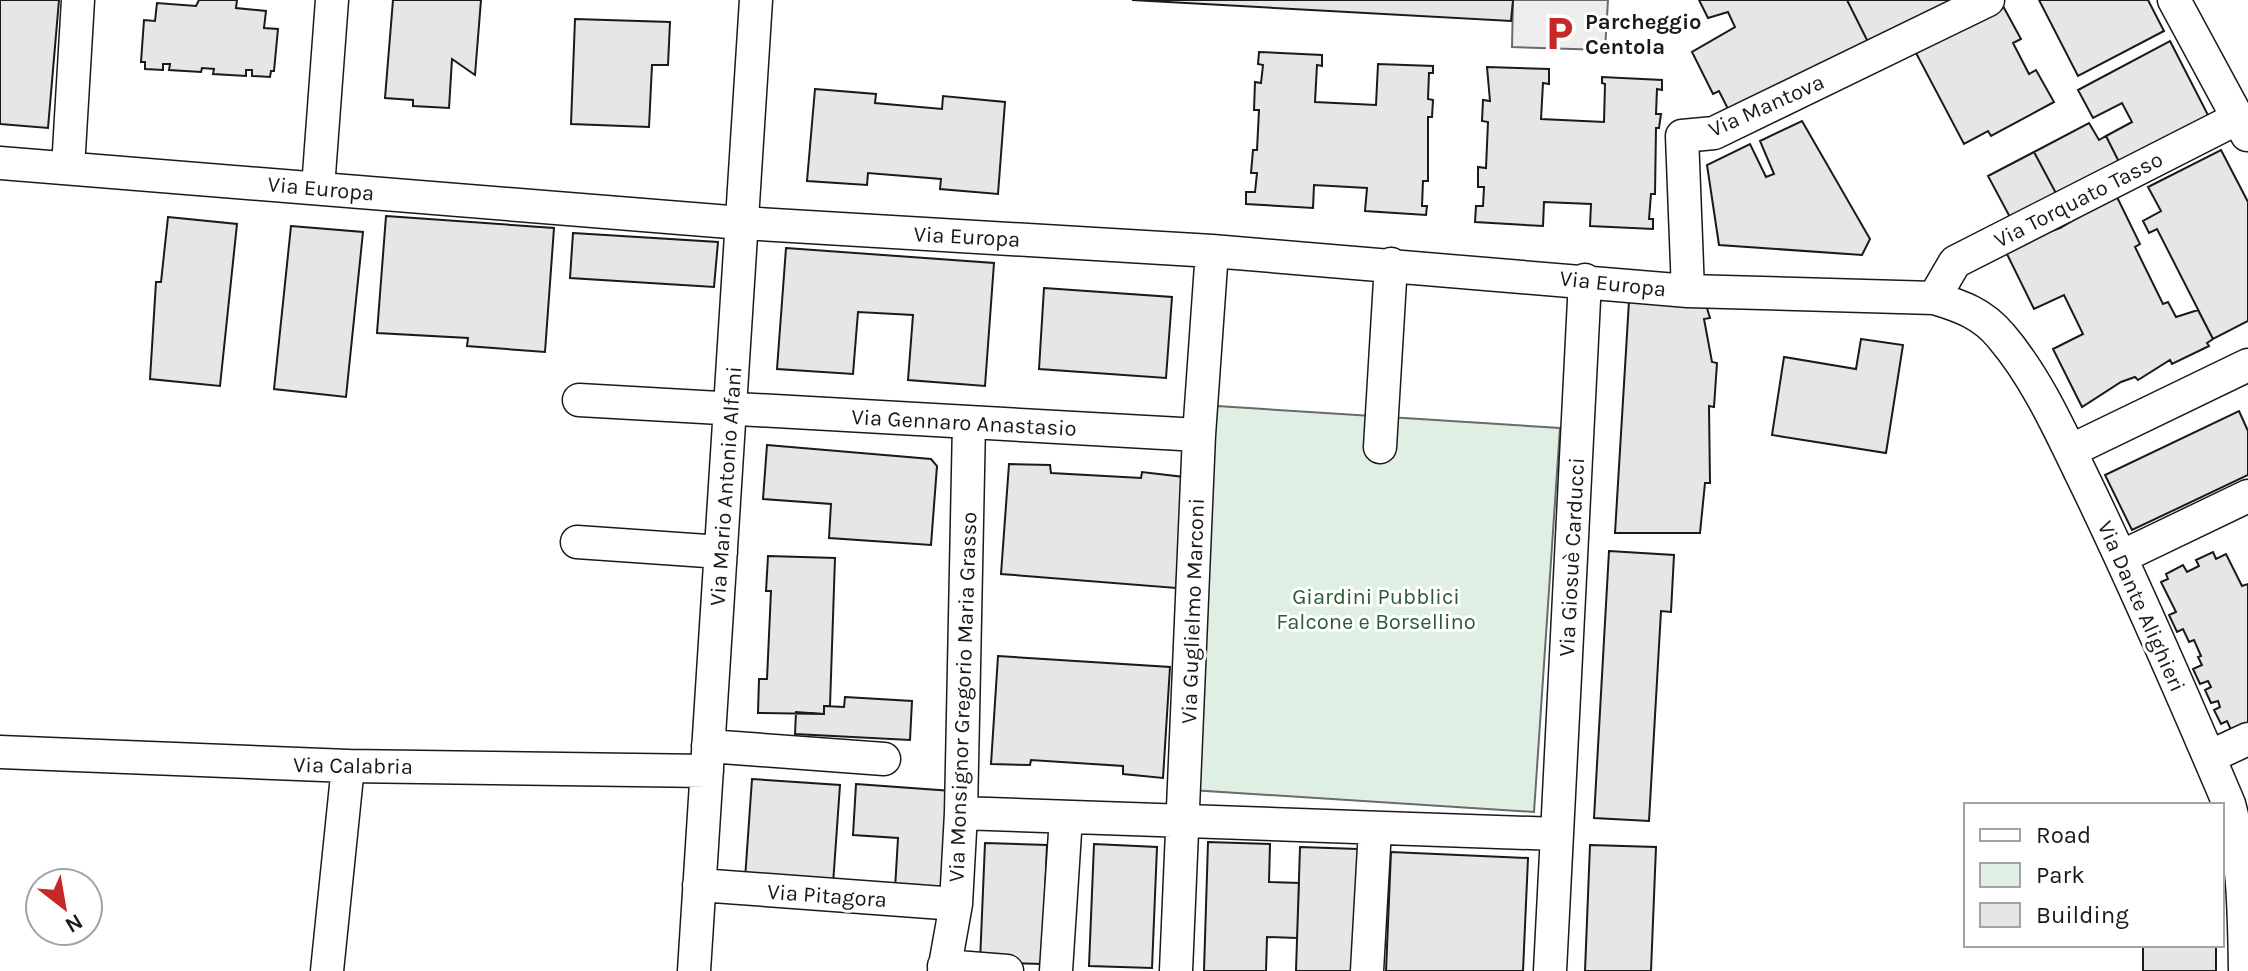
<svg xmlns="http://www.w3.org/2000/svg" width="2248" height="971" viewBox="0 0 2248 971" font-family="Karla,sans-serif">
<rect width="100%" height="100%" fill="#fff"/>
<path fill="#e0efe3" stroke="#6a6a6a" stroke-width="2" d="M1217 406 1560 428 1534 812 1191 790Z"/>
<path fill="#ededed" stroke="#6a6a6a" stroke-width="2" d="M1513 0H1608L1605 50 1512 47Z"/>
<path fill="#e6e6e6" stroke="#1a1a1a" stroke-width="2" d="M0 0H59L48 128 0 124Z
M199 0H237L236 8 266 11 264 28 278 29 274 71H271L270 77 252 76V70H246V76L213 74 214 69 202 68 201 72 169 70 170 64H163V70L145 69V62H141L144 20 155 21 157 3 196 6Z
M393 0H481L475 75 452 59 449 108 413 106V100L385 98Z
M1132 0H1513L1511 21Z
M1699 0H1847L1870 46 1729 111 1719 91 1713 94 1692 52 1735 27 1728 12 1708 18Z
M1847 0H1958L1870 46Z
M2039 0H2148L2164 31 2078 76Z
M2003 6 2021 39 2013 43 2029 74 2036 70 2054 102 1991 136 1988 131 1964 144 1916 53Z
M575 19 670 22 668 65H652L649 127 571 124Z
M2170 41 2209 117 2120 164 2106 136 2132 122 2122 103 2093 118 2078 90Z
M1259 52 1322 55V66L1317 65 1315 102 1376 105 1378 64 1433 66V73H1429L1428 99 1433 100 1432 117H1428V181H1423L1422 206H1427L1426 215 1365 211 1367 188 1314 185 1313 208 1246 204V192H1255L1257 173H1251L1253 150H1257L1259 110H1254L1255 82 1261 83 1263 65 1258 64Z
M1487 67 1549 69V84L1543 83 1541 119 1604 122 1605 84 1602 83V77L1662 80V90L1657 89 1656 114H1661L1659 128H1656L1655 194H1651L1649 219H1653V229L1590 226 1591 204 1544 202 1543 226 1475 222 1476 206H1483L1484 187H1478V167L1486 168 1488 122 1482 121 1483 100 1490 101Z
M815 89 876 94 875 103 942 109 943 96 1005 102 998 194 940 189 941 179 868 173 867 185 807 181Z
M1802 121 1870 239 1862 255 1719 245 1707 165 1750 144 1766 177 1774 174 1760 141Z
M2089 123 2099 140 2106 136 2120 164 2058 197 2034 152Z
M2221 150 2248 202V321L2213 339 2157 229 2149 233 2143 221 2161 211 2148 187Z
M2034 152 2058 197 2012 221 1988 176Z
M2116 195 2140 244 2135 247 2163 304 2168 302 2176 317 2198 310 2213 339 2207 343 2209 346 2172 364 2170 360 2138 380 2135 377 2121 382 2082 407 2053 349 2083 334 2064 295 2034 309 2004 248 2060 228Z
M386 216 554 228 545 352 467 346 468 338 377 333Z
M168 217 237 224 220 386 150 379 156 282H161Z
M291 226 363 232 346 397 274 389Z
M573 233 718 242 714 287 570 278Z
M786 248 994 263 985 386 908 380 913 315 858 312 853 374 777 369Z
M1044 288 1172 297 1166 378 1039 369Z
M1629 301 1706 305 1710 318 1704 319 1712 362 1717 363 1714 407 1709 406 1710 483H1705L1700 533H1615Z
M1861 339 1903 345 1886 453 1772 435 1784 357 1856 369Z
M2239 411 2248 431V475L2132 530 2105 475Z
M767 445 931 459 937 466 931 545 829 538 831 504 763 499Z
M1009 464 1050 465 1051 473 1141 478 1142 472 1184 477 1176 588 1001 574Z
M1609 551 1674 555 1671 612 1661 611 1649 821 1594 818Z
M2213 552 2216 559 2226 554 2242 586 2248 584V725L2232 732 2227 721 2221 724 2214 710 2220 707 2218 701 2211 703 2205 690 2211 687 2208 681 2200 684 2193 669 2202 665 2198 657 2201 656 2194 640 2189 642 2183 629 2177 632 2169 615 2176 612 2161 582 2168 579 2166 574 2183 565 2187 572 2199 566 2196 560Z
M768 556 835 558 830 706H824V714L758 713 759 679H767L771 591H766Z
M998 656 1170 667 1163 778 1123 774V766L1031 760 1030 765 991 764Z
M845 697 912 701 910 740 795 734 796 712 824 714V706L844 707Z
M752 779 840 785 833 884 745 879Z
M856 784 952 791 945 892 895 889 898 838 853 835Z
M1208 842 1270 844 1269 882 1299 883 1297 938 1267 937 1266 971H1204Z
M985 843 1047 845 1042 964 980 962Z
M1094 844 1157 847 1152 968 1089 966Z
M1590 845 1656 847 1651 971H1585Z
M1300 847 1358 849 1354 971H1296Z
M1391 852 1528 858 1523 971H1386Z
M2143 945H2216V971H2143Z"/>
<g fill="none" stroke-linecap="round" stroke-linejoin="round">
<defs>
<path id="street" d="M2174 0 2247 135
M0 163 742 223 1212 251 1688 291 1934 298C1961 306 1983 314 2001 336 2038 379 2063 437 2088 488 2138 592 2184 698 2229 804 2244 858 2244 915 2245 971
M68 168 78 0
M318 188 332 0
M1688 291 1682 136 1714 133 1988 0
M1934 298 1955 262 2238 118
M579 400 1199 435
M1380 447 1391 264
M2070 451 2248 365
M577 542 721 552
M2121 557 2248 496
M708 746 884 759
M0 752 348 766 707 771
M2209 757 2248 739
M961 813 1557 834 1550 971
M1557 834 1585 280
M699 885 956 904
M944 966 1007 971
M327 971 348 766
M694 971 756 0
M944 971 956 904 961 813 969 423
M1056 971 1066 817
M1176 971 1199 435 1212 251
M1367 971 1375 829"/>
</defs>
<use href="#street" stroke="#1a1a1a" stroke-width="35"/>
<use href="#street" stroke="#fff" stroke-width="32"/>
</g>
<defs>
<symbol id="parking-bare" viewBox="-9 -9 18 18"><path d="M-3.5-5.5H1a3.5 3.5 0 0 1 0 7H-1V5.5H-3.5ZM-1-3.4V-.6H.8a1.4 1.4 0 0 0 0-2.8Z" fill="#c62828" stroke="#fff" stroke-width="2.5" paint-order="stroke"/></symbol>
</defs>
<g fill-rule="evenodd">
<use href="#parking-bare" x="1534" y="8" width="51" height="51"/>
</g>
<g text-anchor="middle" stroke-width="6" stroke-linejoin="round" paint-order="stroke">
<g font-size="22" font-weight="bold" fill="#1a1a1a" stroke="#fff" text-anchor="start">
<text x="1585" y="29">Parcheggio<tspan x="1585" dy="25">Centola</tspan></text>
</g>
<g font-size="22" fill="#1a1a1a" stroke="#fff">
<text transform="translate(1766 105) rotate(-24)" y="8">Via Mantova</text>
<text transform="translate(321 188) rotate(5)" y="8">Via Europa</text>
<text transform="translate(2078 199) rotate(-27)" y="8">Via Torquato Tasso</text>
<text transform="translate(967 236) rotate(3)" y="8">Via Europa</text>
<text transform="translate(1613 283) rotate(6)" y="8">Via Europa</text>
<text transform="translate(964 422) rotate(3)" y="8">Via Gennaro Anastasio</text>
<text transform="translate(725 486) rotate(-86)" y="8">Via Mario Antonio Alfani</text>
<text transform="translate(1571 557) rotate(-87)" y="8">Via Giosuè Carducci</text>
<text transform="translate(2142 606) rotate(66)" y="8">Via Dante Alighieri</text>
<text transform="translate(1192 611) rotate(-88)" y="8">Via Guglielmo Marconi</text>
<text transform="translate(962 697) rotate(-88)" y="8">Via Monsignor Gregorio Maria Grasso</text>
<text transform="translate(353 765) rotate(1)" y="8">Via Calabria</text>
<text transform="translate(827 895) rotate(4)" y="8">Via Pitagora</text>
</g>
<g font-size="22" fill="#2b5a34" stroke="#fff">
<text x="1376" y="604">Giardini Pubblici<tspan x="1376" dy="25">Falcone e Borsellino</tspan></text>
</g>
</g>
<rect x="1964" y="803" width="260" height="144" fill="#ffffff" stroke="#a3a3a3" stroke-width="2"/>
<rect x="1980" y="829" width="40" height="12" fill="#ffffff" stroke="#a3a3a3" stroke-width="2"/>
<text x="2036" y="843" font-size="24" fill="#1a1a1a">Road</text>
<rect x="1980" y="863" width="40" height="24" fill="#e0efe3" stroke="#a3a3a3" stroke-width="2"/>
<text x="2036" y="883" font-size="24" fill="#1a1a1a">Park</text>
<rect x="1980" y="903" width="40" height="24" fill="#e6e6e6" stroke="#a3a3a3" stroke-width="2"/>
<text x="2036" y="923" font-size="24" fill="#1a1a1a">Building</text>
<g transform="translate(64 907) rotate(149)"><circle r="38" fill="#ffffff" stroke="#a3a3a3" stroke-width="2"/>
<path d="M0-6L14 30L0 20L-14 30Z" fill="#c62828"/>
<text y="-12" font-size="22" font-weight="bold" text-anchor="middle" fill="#1a1a1a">N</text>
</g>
</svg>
